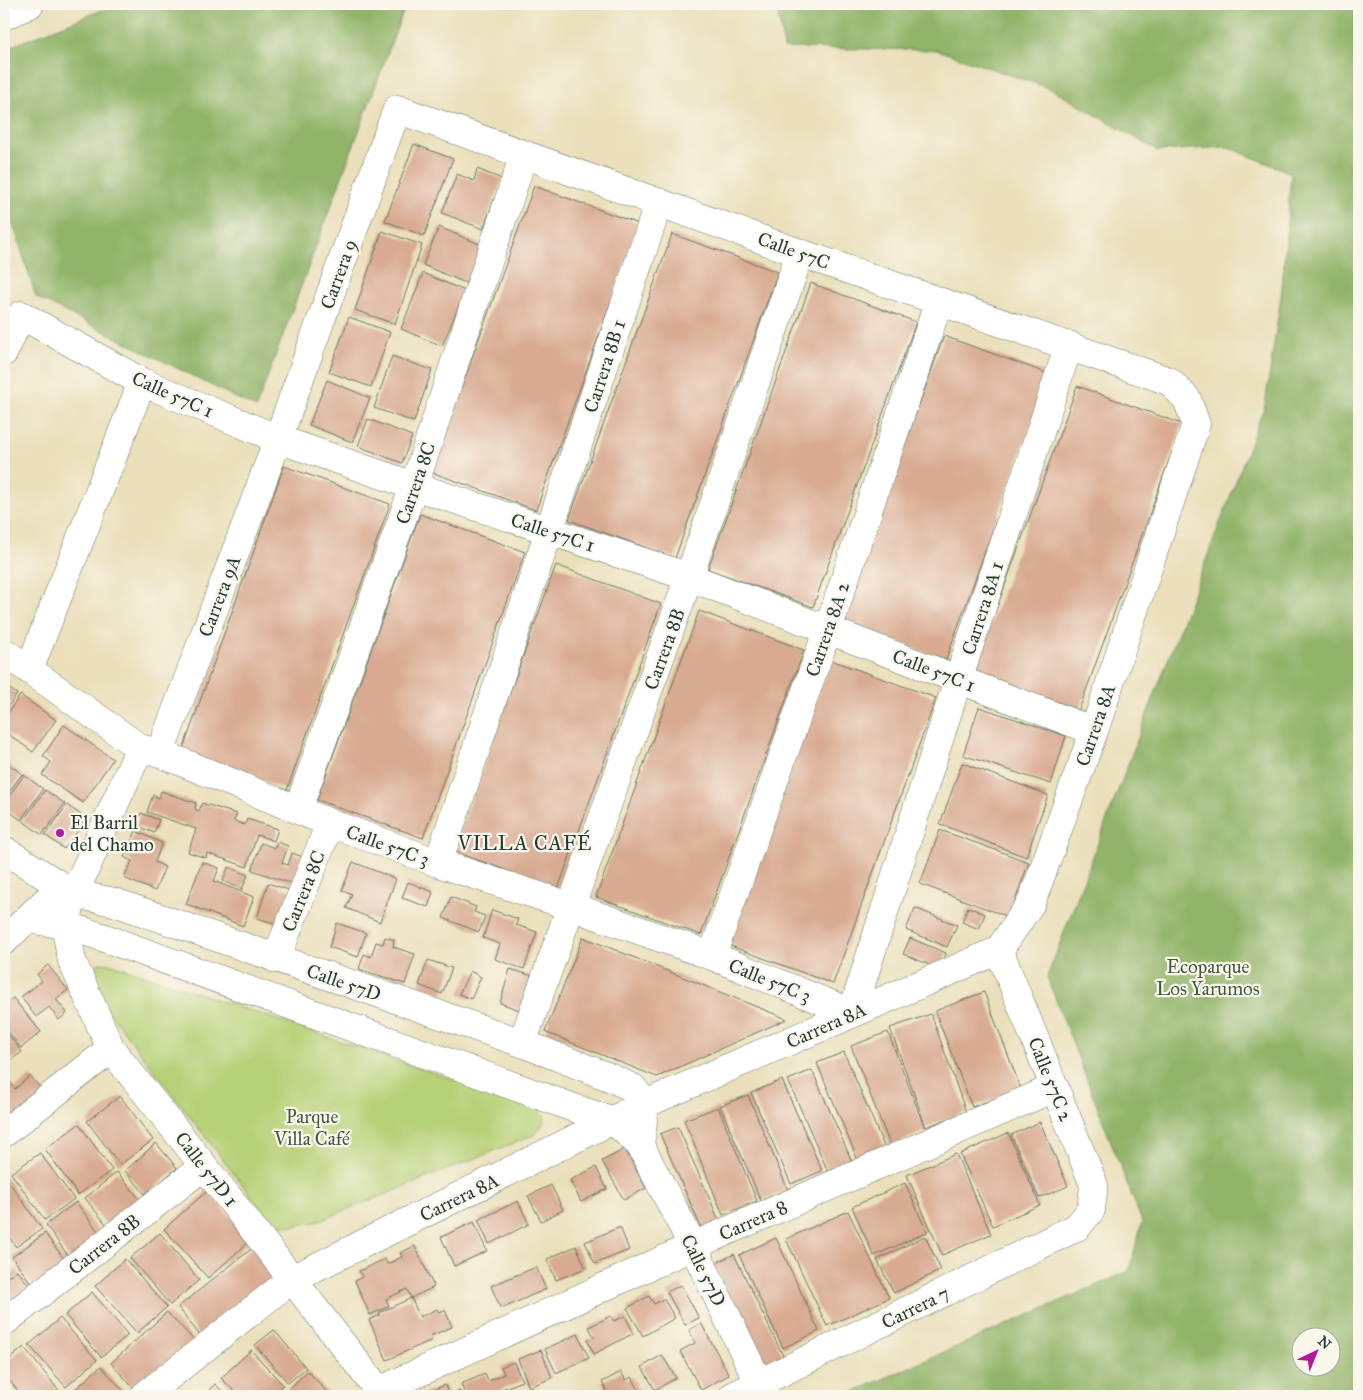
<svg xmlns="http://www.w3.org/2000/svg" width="1363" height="1400" viewBox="0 0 1363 1400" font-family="'IM FELL Great Primer',serif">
<rect width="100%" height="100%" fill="#fbf7ec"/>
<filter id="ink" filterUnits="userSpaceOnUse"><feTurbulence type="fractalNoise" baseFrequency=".02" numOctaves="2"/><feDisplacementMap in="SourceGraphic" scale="10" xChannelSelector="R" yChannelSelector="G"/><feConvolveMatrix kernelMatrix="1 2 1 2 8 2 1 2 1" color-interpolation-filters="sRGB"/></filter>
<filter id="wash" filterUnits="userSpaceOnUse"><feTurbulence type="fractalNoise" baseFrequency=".0096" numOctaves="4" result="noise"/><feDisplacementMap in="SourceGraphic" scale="20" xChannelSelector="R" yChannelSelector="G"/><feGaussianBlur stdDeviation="1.12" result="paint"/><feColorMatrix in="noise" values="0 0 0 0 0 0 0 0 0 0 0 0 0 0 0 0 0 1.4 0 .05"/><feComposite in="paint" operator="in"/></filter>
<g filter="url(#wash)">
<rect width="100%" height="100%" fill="#eadfba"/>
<path fill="#b5d177" stroke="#6a8756" d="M99 963 112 964 540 1109 545 1118 542 1126 534 1135 316 1222 293 1226 277 1225 265 1214 99 999 90 980 92 969Z"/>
<path fill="#90b368" stroke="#58784e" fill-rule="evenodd" d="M117 4H406L256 408 36 297 4 195V49Z
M776 4H1359V1396H844L1129 1271 1142 1222 1047 977 1265 405 1282 289 1291 173 1228 147 1158 151 1051 89 937 50 784 48ZM1300 1338H1330V1368H1300Z"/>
<g id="blocks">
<path fill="#d8aa91" d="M569 4H582L578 7 574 8Z
M414 144 453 159 424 236 385 221Z
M477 169 502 179 483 229 442 213 457 174 474 181Z
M534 186 639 224 536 510 431 472Z
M439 227 484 246 468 284 423 265Z
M382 231 422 245 395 324 355 310Z
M672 234 778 272 675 558 569 520Z
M423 273 465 291 442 346 401 329Z
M811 283 916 322 813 607 708 569Z
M349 317 390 332 371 387 329 372Z
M944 336 1049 374 946 660 841 621Z
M392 356 432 370 414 422 374 408Z
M327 380 370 398 352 442 309 425Z
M1077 386 1182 424 1079 710 974 671Z
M368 419 412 436 402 463 358 446Z
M284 466 390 504 287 790 182 752Z
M420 514 525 552 423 838 317 800Z
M556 565 661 604 558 889 453 851Z
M699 611 804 650 701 935 596 897Z
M831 660 936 698 833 984 728 945Z
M4 685 17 694 4 712Z
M20 695 56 720 33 752 4 731V719Z
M979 707 1066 736 1051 784 963 755Z
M64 725 113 759 83 803 42 775 51 762 43 756Z
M4 761 22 774 4 799Z
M962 763 1048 795 1026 857 940 824Z
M24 775 43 789 21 820 4 807V803Z
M45 790 65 804 42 835 23 821Z
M161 791 196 803 195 809 199 811 202 803 237 814 234 821 245 825 247 819 278 829 274 841 257 835 247 867 207 853 206 858 188 852 196 829 147 812 153 795 159 798Z
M67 805 87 819 64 849 45 835Z
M141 813 159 820 154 833 136 825Z
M940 830 1029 862 1009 917 920 884Z
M136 831 162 843 155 862 165 867 155 891 124 878 132 861 124 857Z
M277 842 288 846 282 863 288 865 292 853 308 859 299 886 252 870 261 843 275 848Z
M202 862 219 868 214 881 254 897 243 926 186 904Z
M353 862 396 879 380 922 346 908 352 894 342 890Z
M228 867 248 875 242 889 223 881Z
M408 882 433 892 428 907 402 898Z
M268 883 295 892 284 926 257 918Z
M451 897 476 907 474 912 485 916 479 932 443 918Z
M968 907 985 914 979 929 962 922Z
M915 908 957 925 947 947 906 930Z
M492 910 518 919 516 925 537 932 524 969 495 959 500 944 483 938Z
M337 923 366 933 358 957 329 947Z
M385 937 394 940 393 947 415 954 405 984 359 969 364 954 371 957 376 942 383 944Z
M583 937 787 1019 657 1077 545 1032Z
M910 938 946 953 940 969 903 954Z
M428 960 452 968 442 994 419 985Z
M48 965 68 990 56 999 67 1013 59 1020 49 1007 36 1017 21 997 42 981 37 974Z
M510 969 536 977 525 1012 500 1003Z
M470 971 481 977 471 999 459 994Z
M984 992 1021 1089 972 1107 935 1011Z
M13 998 41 1032 21 1048 4 1026V1005Z
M931 1014 966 1112 926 1127 890 1028Z
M4 1029 22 1052 4 1065Z
M888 1032 926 1131 890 1145 851 1046Z
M844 1052 886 1151 859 1163 817 1063Z
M812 1070 854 1166 830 1176 788 1080Z
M4 1075 15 1089 30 1076 45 1093 4 1130Z
M782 1080 822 1171 791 1184 751 1093Z
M748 1095 788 1190 761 1201 720 1106Z
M120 1096 153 1140 120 1165 87 1121Z
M718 1107 757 1201 723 1215 684 1120Z
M1040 1122 1068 1186 1039 1198 1011 1135Z
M79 1124 112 1170 78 1195 45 1149Z
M678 1127 721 1225 703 1232 660 1134Z
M1008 1133 1040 1205 993 1226 960 1154Z
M156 1143 177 1168 146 1195 125 1171Z
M625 1149 646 1188 624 1200 602 1161Z
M40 1153 74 1199 45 1220 11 1173Z
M956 1154 991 1234 942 1255 907 1175Z
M596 1167 607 1189 581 1202 570 1180Z
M117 1172 142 1202 110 1229 85 1198Z
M5 1176 42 1229 16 1247 4 1229Z
M905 1183 927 1232 874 1256 852 1207Z
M551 1185 563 1210 541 1221 528 1196Z
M207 1191 251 1240 208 1278 164 1229Z
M518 1201 529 1224 489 1244 478 1220Z
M76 1202 103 1238 72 1261 46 1225Z
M848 1211 889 1298 827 1326 786 1239Z
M474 1222 487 1251 454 1266 441 1237Z
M620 1227 629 1250 595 1264 585 1242Z
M45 1233 67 1263 34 1287 12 1257Z
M160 1233 199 1280 170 1305 130 1258Z
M925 1236 941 1270 894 1293 877 1260Z
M776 1238 819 1331 783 1348 739 1255Z
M255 1246 279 1277 202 1338 178 1307Z
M415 1246 434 1287 411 1298 407 1289 386 1299 389 1306 370 1315 355 1281 362 1277 359 1271 385 1259 387 1264 402 1257 400 1253Z
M576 1246 586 1268 556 1280 547 1259Z
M734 1254 784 1358 764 1367 714 1264Z
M125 1259 167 1307 137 1333 95 1286Z
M536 1267 546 1289 501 1309 491 1286Z
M17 1270 35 1293 4 1317V1275L6 1278Z
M681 1285 699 1318 685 1325 667 1292Z
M92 1292 128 1335 101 1357 65 1315Z
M649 1296 654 1304 664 1299 675 1318 643 1336 627 1308Z
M411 1298 420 1317 437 1309 439 1312 445 1310 452 1327 430 1336 432 1340 387 1360 369 1320 380 1315 379 1313Z
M167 1312 195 1341 138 1393 111 1363Z
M611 1316 614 1321 625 1316 634 1333 594 1354 587 1340 594 1337 589 1327Z
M60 1318 97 1360 66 1387 29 1345Z
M701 1323 729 1375 701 1390 680 1351 695 1343 689 1330Z
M274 1330 306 1368 288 1383 255 1345Z
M578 1334 589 1358 556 1373 545 1349Z
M24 1347 60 1392 54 1396H22L4 1374V1364Z
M251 1350 283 1385 271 1396H239L221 1378Z
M541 1350 552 1378 529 1387 518 1359Z
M662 1355 676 1378 655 1390 642 1367Z
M514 1362 522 1381 500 1390 502 1396H466L461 1384 485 1374 488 1381 504 1374 501 1367Z
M101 1366 128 1396H72L70 1394Z
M308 1371 331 1396H281Z
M621 1372 626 1380 632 1377 642 1396H609L602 1382Z
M215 1384 227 1396H203Z
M445 1385 449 1395 460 1391 463 1396H418Z"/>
</g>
</g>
<g filter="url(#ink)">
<use href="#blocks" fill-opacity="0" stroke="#667663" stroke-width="1"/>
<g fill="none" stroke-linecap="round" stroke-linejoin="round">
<defs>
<path id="minor" d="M4 16 30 4
M21 315 142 382 278 439 414 486 689 577 1094 731
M4 352 21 315
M4 652 140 748 160 753 330 823 438 863 570 906 712 956 852 1013 958 680 1069 345
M29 670 142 382
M140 748 74 894 65 925 72 961 111 1049 204 1166 379 1391 381 1396
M298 809 414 486 524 154
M4 850 74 894
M438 863 659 202
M712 956 828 629 939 301
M276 959 330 823
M522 1043 689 577 800 253
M4 1133 111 1049
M4 1322 204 1166
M144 1396 292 1279 645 1104 999 950 1031 903 1094 731 1196 424 1187 399 1169 381 800 253 397 109 278 439 160 753
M373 1396 379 1391 693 1246 1054 1088
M733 1396 1077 1227 1091 1210 1094 1185 999 950"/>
<path id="tertiary" d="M27 919 65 925 102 937 574 1108 614 1121 640 1145 693 1246 765 1396
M4 941 49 898 74 894 114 902 522 1043 609 1077 633 1088 645 1104 640 1145"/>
</defs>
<use href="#minor" stroke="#667663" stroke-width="29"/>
<use href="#tertiary" stroke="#667663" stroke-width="29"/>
<use href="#minor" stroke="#fff" stroke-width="28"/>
<use href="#tertiary" stroke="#fff" stroke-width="28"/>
</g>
</g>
<circle fill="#b5179e" stroke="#fbf7ec" stroke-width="2" cx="60" cy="833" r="5"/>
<g text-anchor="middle" stroke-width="4.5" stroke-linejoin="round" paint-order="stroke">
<g font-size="19" fill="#1f3d34" stroke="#fbf7ec">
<text transform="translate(794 250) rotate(20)" y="7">Calle 57C</text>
<text transform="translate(338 274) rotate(-70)" y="7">Carrera 9</text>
<text transform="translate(604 366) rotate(-72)" y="7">Carrera 8B 1</text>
<text transform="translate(173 394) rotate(24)" y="7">Calle 57C 1</text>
<text transform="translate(415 483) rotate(-71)" y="7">Carrera 8C</text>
<text transform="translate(553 532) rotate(18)" y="7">Calle 57C 1</text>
<text transform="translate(219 596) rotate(-69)" y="7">Carrera 9A</text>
<text transform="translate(982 608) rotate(-72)" y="7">Carrera 8A 1</text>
<text transform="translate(827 629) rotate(-71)" y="7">Carrera 8A 2</text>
<text transform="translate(664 649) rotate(-70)" y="7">Carrera 8B</text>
<text transform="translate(934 670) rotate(21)" y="7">Calle 57C 1</text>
<text transform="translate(1095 725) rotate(-71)" y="7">Carrera 8A</text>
<text transform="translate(388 845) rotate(20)" y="7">Calle 57C 3</text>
<text transform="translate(303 891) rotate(-68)" y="7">Carrera 8C</text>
<text transform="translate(770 980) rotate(22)" y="7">Calle 57C 3</text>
<text transform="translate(344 982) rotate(19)" y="7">Calle 57D</text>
<text transform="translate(826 1025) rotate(-24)" y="7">Carrera 8A</text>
<text transform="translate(1051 1079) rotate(68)" y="7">Calle 57C 2</text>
<text transform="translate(207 1169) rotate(52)" y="7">Calle 57D 1</text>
<text transform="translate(459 1197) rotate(-26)" y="7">Carrera 8A</text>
<text transform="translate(753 1220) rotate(-24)" y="7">Carrera 8</text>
<text transform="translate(104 1244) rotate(-38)" y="7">Carrera 8B</text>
<text transform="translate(704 1270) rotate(64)" y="7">Calle 57D</text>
<text transform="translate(915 1307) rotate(-26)" y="7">Carrera 7</text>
</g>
<g font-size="19" fill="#1f3d34" stroke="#fbf7ec" text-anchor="start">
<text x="70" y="829">El Barril<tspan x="70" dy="22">del Chamo</tspan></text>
</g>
<g font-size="19" fill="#3d5b41" stroke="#fbf7ec">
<text x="1208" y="973">Ecoparque<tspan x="1208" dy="22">Los Yarumos</tspan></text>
<text x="312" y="1123">Parque<tspan x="312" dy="22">Villa Café</tspan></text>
</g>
<g font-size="20" letter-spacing="1" fill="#1f3d34" stroke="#fbf7ec">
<text x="525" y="850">VILLA CAFÉ</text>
</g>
</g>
<rect width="1363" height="1400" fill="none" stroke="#fbf7ec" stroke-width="20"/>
<g transform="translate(1316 1352) rotate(43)"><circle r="24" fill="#fbf7ec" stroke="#a3ada2"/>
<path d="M0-4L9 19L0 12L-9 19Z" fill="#b5179e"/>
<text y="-8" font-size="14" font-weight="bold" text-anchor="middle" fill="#1f3d34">N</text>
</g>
</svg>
